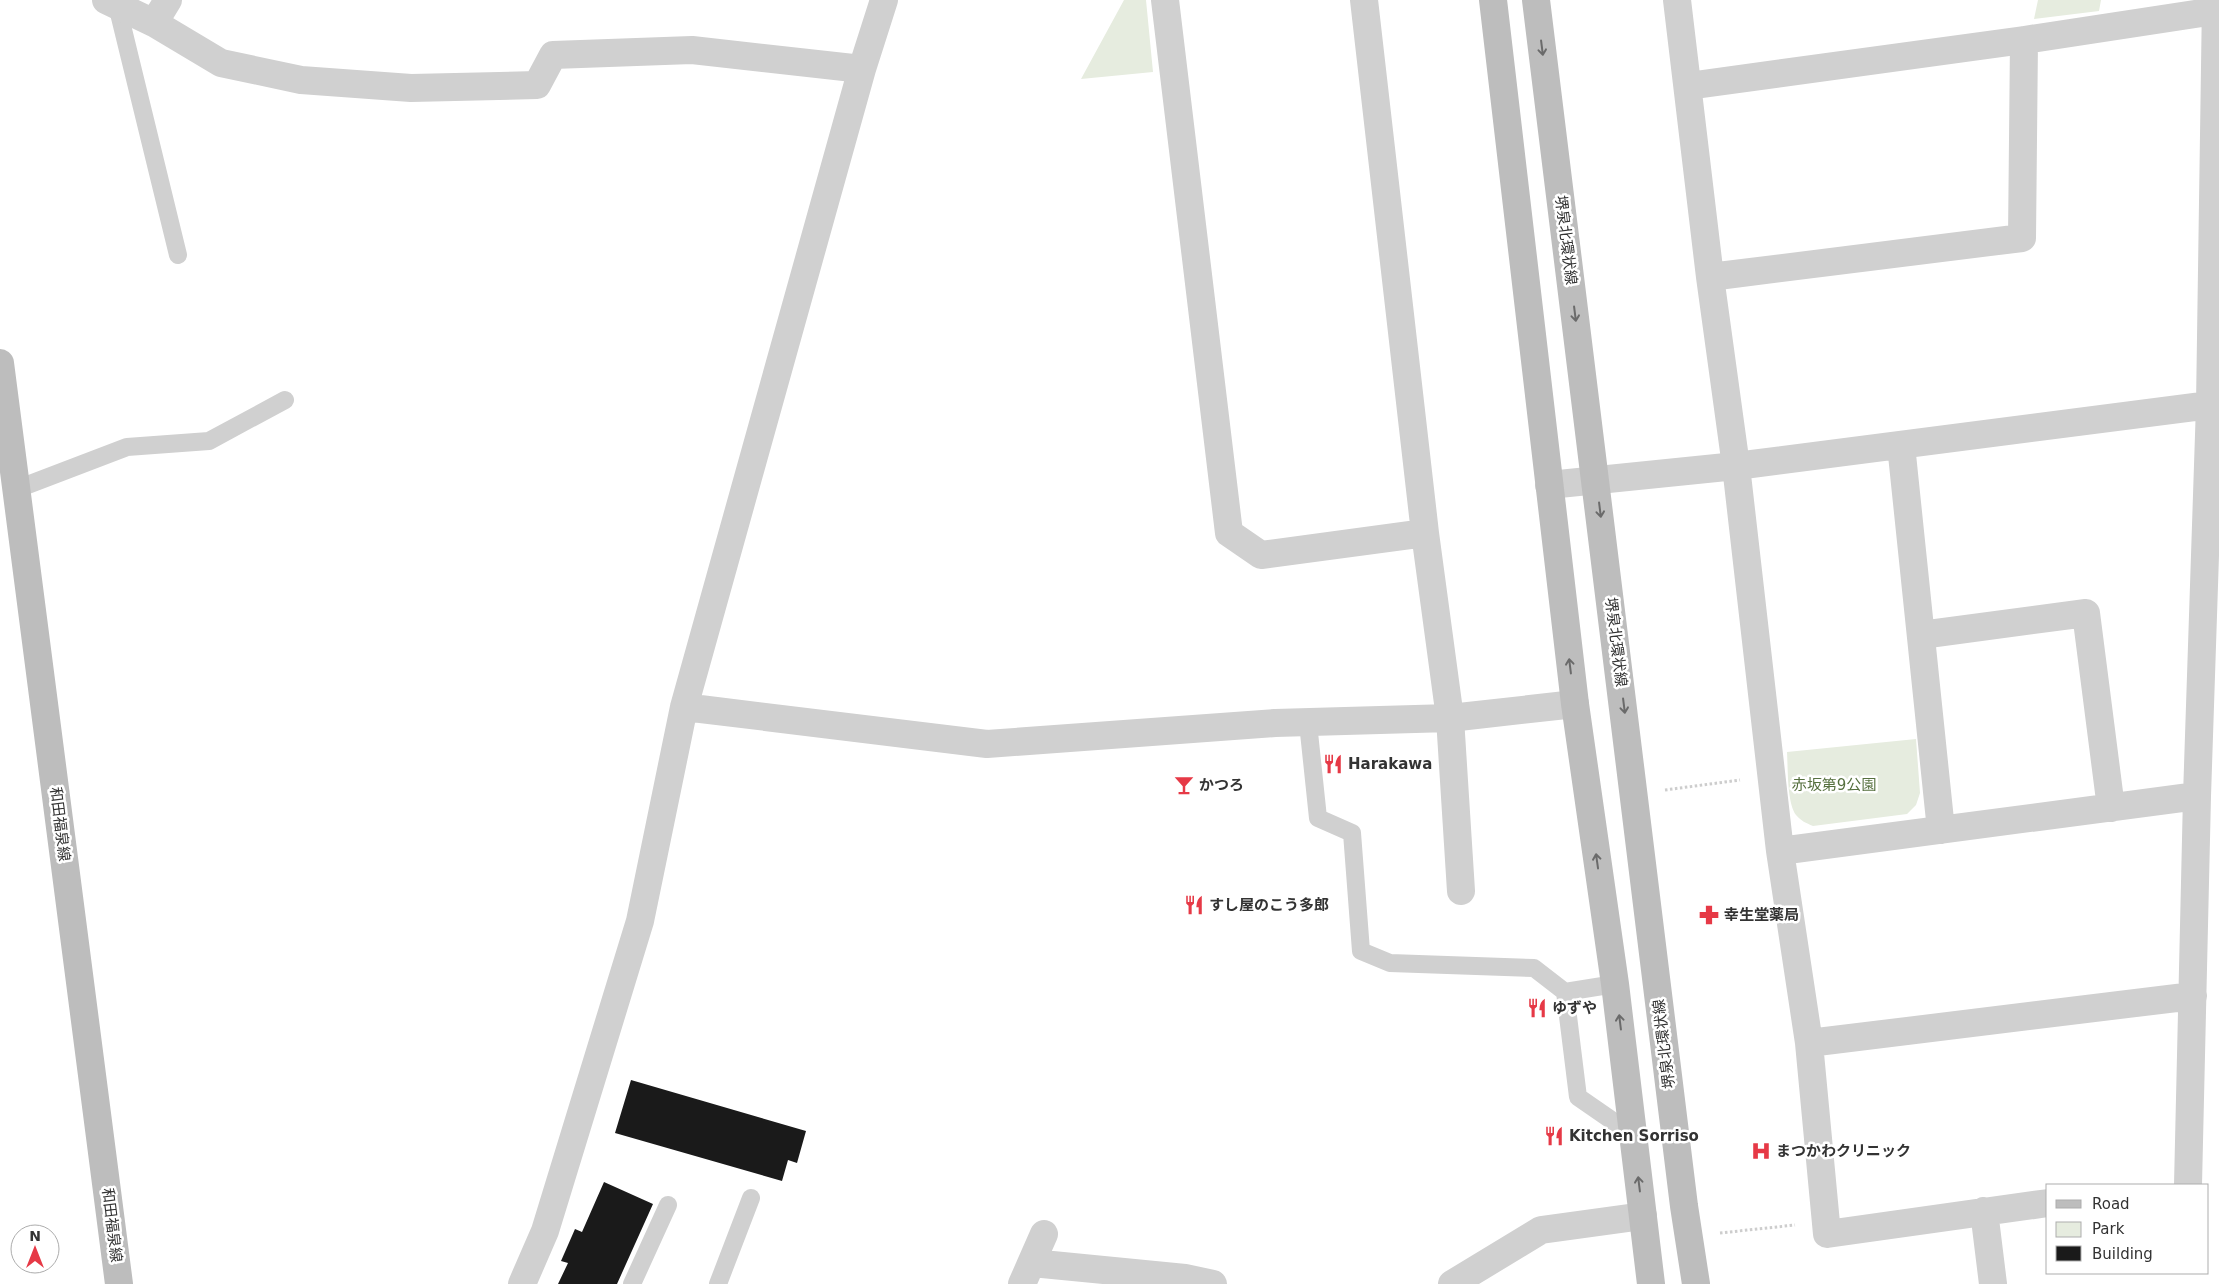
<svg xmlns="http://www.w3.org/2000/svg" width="2219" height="1284" viewBox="0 0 2219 1284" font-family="'DejaVu Sans','Noto Sans JP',sans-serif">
<rect width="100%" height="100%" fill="#fff"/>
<path fill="#e6ecdf" d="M1124 0H1146L1153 72 1081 79Z
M2038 0H2101L2099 11 2034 19Z
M1916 739 1920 793 1916 805 1907 814 1813 826C1806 823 1801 821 1796 815 1787 803 1788 768 1787 752Z"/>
<path fill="#1a1a1a" d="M631 1080 806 1131 797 1163 788 1160 782 1181 615 1133Z
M604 1182 653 1204 617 1284H558L568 1263 561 1261 575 1229 582 1232Z"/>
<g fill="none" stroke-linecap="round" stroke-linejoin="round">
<path stroke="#cdcdcd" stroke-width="3" stroke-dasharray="2.5 2.5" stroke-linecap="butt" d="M1665 790 1740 780
M1720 1233 1795 1225"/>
<path stroke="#d0d0d0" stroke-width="18" d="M117 5 178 255
M17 489 127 447 209 441 285 400
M1308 723 1318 818 1352 833 1361 951 1390 963 1534 968 1565 992 1615 984
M1565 992 1578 1097 1633 1135
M632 1284 668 1205
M718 1284 751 1198"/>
<path stroke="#d0d0d0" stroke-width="28" d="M106 0 154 23 221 63 301 80 411 88 537 85 553 55 692 50 862 69
M1165 0 1229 533 1261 555 1425 533
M1364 0 1425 533 1450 718 1461 891
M1677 0 1710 277 1736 466 1780 851 1809 1043 1827 1234 2048 1203
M154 23 168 0
M1688 86 2024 40 2215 11
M1710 277 2022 238 2024 40
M1901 445 1941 830
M1549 485 1736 466 2210 405
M1921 635 2086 613 2111 808
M684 707 987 744 1275 723 1450 718 1575 704
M1780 851 2197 796
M1809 1043 2193 996
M2188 1185 2197 796 2210 405 2216 0
M1984 1211 1993 1284
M1032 1263 1185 1278 1213 1284
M522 1284 545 1231 640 921 684 707 862 69 884 0
M1022 1284 1044 1234
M1452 1284 1541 1230 1643 1216"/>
<path stroke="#bdbdbd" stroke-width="28" d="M1493 0 1575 704 1615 984 1651 1284
M1536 0 1684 1206 1696 1284
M0 363 119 1284"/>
</g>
<defs><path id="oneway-shaft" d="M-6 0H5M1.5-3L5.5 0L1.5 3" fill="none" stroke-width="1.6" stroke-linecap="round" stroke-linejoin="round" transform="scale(1.25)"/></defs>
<g stroke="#6a6a6a">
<use href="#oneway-shaft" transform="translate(1542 48) rotate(83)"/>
<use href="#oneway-shaft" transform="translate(1575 314) rotate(83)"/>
<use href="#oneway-shaft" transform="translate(1600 510) rotate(83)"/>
<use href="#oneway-shaft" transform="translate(1570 666) rotate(-97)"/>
<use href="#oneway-shaft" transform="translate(1624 706) rotate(83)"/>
<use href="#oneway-shaft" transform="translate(1597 861) rotate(-98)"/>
<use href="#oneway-shaft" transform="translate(1620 1022) rotate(-97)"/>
<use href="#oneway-shaft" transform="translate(1639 1184) rotate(-97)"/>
</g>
<defs>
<symbol id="restaurant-bare" viewBox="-9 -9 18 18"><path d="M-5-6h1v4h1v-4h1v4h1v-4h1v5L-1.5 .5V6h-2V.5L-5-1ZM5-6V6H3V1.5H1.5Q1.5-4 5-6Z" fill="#e63946" stroke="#fff" stroke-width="2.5" paint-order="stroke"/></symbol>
<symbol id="bar-bare" viewBox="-9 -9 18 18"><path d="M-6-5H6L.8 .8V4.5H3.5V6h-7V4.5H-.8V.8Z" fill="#e63946" stroke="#fff" stroke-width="2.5" paint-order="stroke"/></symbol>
<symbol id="pharmacy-bare" viewBox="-9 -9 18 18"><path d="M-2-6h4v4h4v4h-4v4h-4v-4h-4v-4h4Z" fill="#e63946" stroke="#fff" stroke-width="2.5" paint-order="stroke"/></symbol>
<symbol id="hospital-bare" viewBox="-9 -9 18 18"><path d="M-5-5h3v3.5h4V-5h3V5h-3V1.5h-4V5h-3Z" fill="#e63946" stroke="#fff" stroke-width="2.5" paint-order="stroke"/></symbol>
</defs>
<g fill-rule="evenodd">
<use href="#restaurant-bare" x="1319" y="750" width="28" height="28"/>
<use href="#bar-bare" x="1170" y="771" width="28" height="28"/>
<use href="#restaurant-bare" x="1180" y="891" width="28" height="28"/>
<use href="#pharmacy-bare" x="1695" y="901" width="28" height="28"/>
<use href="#restaurant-bare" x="1523" y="994" width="28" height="28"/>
<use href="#restaurant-bare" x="1540" y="1122" width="28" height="28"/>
<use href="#hospital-bare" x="1747" y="1137" width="28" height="28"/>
</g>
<g text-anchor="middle" stroke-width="5" stroke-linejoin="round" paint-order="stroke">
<g font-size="15" fill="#333" stroke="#fff">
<text transform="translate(1566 240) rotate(83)" y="5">堺泉北環状線</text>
<text transform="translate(1616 642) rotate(83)" y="5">堺泉北環状線</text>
<text transform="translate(60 824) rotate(83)" y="5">和田福泉線</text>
<text transform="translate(1664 1044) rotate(-97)" y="5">堺泉北環状線</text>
<text transform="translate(112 1225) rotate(83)" y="5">和田福泉線</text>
</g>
<g font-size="15" font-weight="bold" fill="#333" stroke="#fff" text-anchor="start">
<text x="1348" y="769">Harakawa</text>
<text x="1199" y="790">かつろ</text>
<text x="1209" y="910">すし屋のこう多郎</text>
<text x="1724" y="920">幸生堂薬局</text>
<text x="1552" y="1013">ゆずや</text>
<text x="1569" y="1141">Kitchen Sorriso</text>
<text x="1776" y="1156">まつかわクリニック</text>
</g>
<g font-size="15" fill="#56703f" stroke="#fff">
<text x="1834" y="790">赤坂第9公園</text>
</g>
</g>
<rect x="2046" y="1184" width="162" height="90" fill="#ffffff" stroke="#adadad"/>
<rect x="2056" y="1200" width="25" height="8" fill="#bdbdbd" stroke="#adadad"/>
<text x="2092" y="1209" font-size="15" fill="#333333">Road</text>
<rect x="2056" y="1222" width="25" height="15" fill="#e6ecdf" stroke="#adadad"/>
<text x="2092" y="1234" font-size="15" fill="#333333">Park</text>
<rect x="2056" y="1246" width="25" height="15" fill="#1a1a1a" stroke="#adadad"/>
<text x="2092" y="1259" font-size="15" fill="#333333">Building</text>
<g transform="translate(35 1249)"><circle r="24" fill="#ffffff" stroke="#adadad"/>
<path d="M0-4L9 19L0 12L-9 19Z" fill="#e63946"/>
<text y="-8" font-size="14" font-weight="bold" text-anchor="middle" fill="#333333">N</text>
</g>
</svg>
